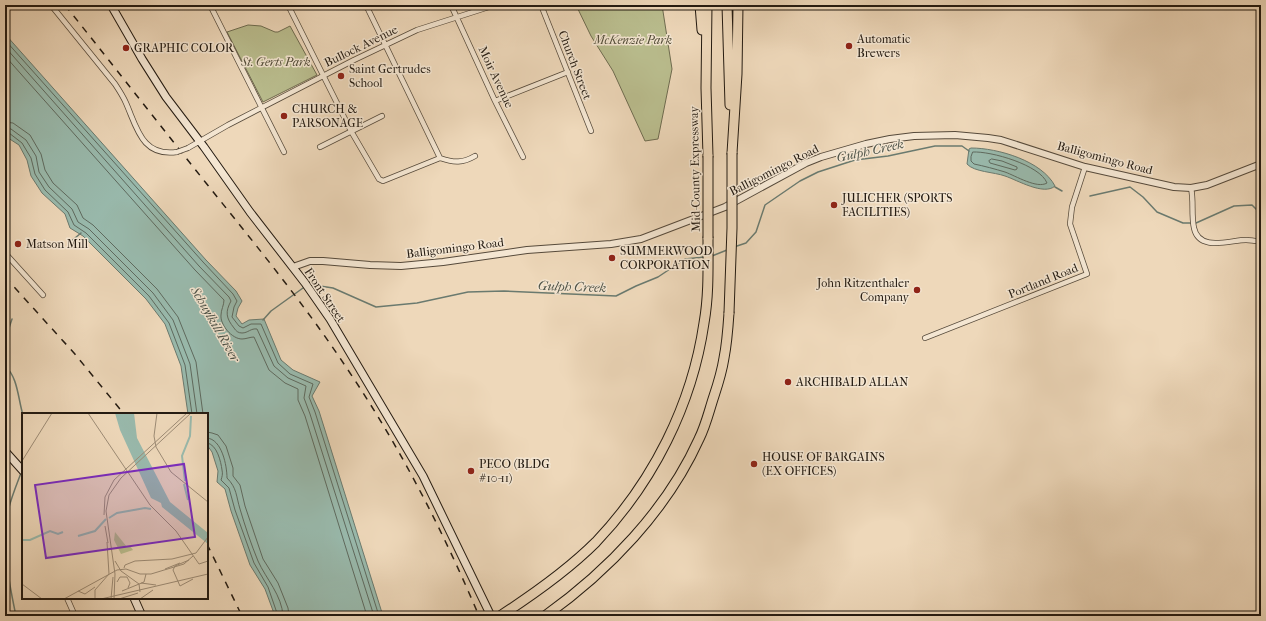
<svg xmlns="http://www.w3.org/2000/svg" width="1266" height="621" viewBox="0 0 1266 621" font-family="'IM FELL French Canon',serif">
<rect width="100%" height="100%" fill="#eed8ba"/>
<filter id="stains"><feTurbulence type="fractalNoise" baseFrequency=".005" numOctaves="4"/><feColorMatrix values="0 0 0 0 .2 0 0 0 0 .09 0 0 0 0 .02 0 0 0 .5 -.17"/></filter>
<radialGradient id="worn" r=".72"><stop offset=".6" stop-color="#630" stop-opacity="0"/><stop offset="1" stop-color="#630" stop-opacity=".3"/></radialGradient>
<path fill="#babe8f" stroke="#6e6c50" d="M576 5H662L672 69 658 139 645 141 613 71 591 36Z
M248 25 261 26 275 32H278L290 26 317 75 263 102 227 32Z"/>
<path fill="#99baad" stroke="#6a7a6f" d="M5 34 206 260 236 291 242 301 238 308 236 316 242 324 249 320 264 319 281 360 293 370 320 382 312 396 319 411 383 616H275L265 589 250 565 231 511 225 489 217 482 218 471 212 452 207 445V414H188L181 366 165 324 146 299 83 236 70 228 65 214 42 193 31 176 27 160 19 145 5 136Z
M971 148C998 148 1042 161 1055 186 1044 196 1017 180 1005 176 994 172 974 172 967 164L969 149Z"/>
<g fill="none" stroke-linecap="round" stroke-linejoin="round">
<path stroke="#5e6a5f" stroke-width="1" d="M5 40 203 262 233 294 237 301 234 307 232 317 239 326 243 328 251 324H261L278 363 290 374 313 384 309 397 315 412 379 616
M5 47 199 266 229 297 231 301C225 312 226 318 234 328 236 331 238 333 242 333 248 333 251 328 257 329L274 366 288 378 306 386 304 398 310 414 374 616
M5 56 195 270 224 300C224 305 221 310 221 315 220 325 232 339 242 339 246 339 250 337 254 337L269 370 285 383 298 389V400L305 416 367 616
M5 122 13 123 30 135 41 154 45 170 53 183 77 205 83 218 93 225 157 289 178 317 196 362 203 414
M5 128 11 129 26 140 36 156 39 172 49 187 72 209 78 222 89 229 153 293 173 320 190 364 197 414
M5 133H9L22 143 31 158 35 174 45 190 68 212 74 225 86 233 149 296 169 323 185 365 192 414
M973 152C991 151 1040 165 1047 183 1037 189 1016 176 1005 172 995 169 984 166 974 164L971 161V157Z
M992 159 1002 161 1017 167V169L1015 170 990 163 989 161Z
M207 432 212 433 218 435 226 446 233 468V476L240 485 245 506 263 559 278 583 288 608 289 616
M207 438C222 439 227 466 227 478 237 488 236 496 240 509 245 526 251 544 258 561 266 579 282 595 283 616
M207 443C217 444 221 462 222 470 223 474 222 477 221 480L229 488 235 510 254 563 268 587 278 616"/>
<path stroke="#6a7a6f" stroke-width="1.5" d="M1055 187 1062 191
M1090 196 1130 187 1143 197 1157 212 1183 223H1196L1234 206 1252 205 1261 214
M69 243 81 233
M734 247 746 243 756 232 765 205 800 181 818 172 855 160 888 156 935 146H962L969 151
M712 256 727 250
M311 287 320 286 333 288 376 307 417 303 468 292 504 291 616 296 636 286 658 277 685 259 704 257
M263 320 271 311 303 288 306 287
M5 340 12 319
M5 366C18 377 18 399 23 415
M16 616C9 582 1 546 8 511 11 498 16 486 21 473"/>
<defs>
<path id="minor" d="M51 5 115 84C119 90 123 96 126 103 137 128 142 157 177 152
M210 5 284 152
M288 5 351 131 379 179 383 181 440 158C454 163 463 163 475 156
M366 5 440 158
M451 5 495 101 523 157
M541 5 591 131
M495 101 568 72
M320 147 382 116
M188 148 228 125 354 60 417 30 495 5
M1191 188C1194 201 1191 215 1194 228 1199 252 1230 240 1246 240 1251 240 1256 241 1261 242
M5 253 43 295
M925 338 1087 274 1070 224 1072 207 1085 167
M67 598 75 616"/>
<path id="tertiary" d="M293 267 310 261H323L370 265 401 266 443 262 527 250 611 244 641 239 725 207 806 163 821 157 866 144 890 139 914 136 955 135 988 138 1001 140 1085 167 1174 187 1191 188 1207 185 1261 164"/>
<path id="secondary" d="M111 5 142 59 166 97 204 147 250 212 305 283 330 319 423 476 491 616
M5 451 23 471
M134 598 142 616"/>
<path id="motorway" d="M700 5 702 30
M707 5 706 88 708 156
M727 5 730 105
M732 153 737 74 738 5
M500 616C534 594 568 570 596 542 653 482 692 405 704 323 709 295 708 266 708 238
M545 616C608 571 667 510 699 439 706 425 709 411 714 396 718 384 722 371 724 358 727 343 728 328 729 313"/>
</defs>
<use href="#minor" stroke="#564a3b" stroke-width="6"/>
<use href="#tertiary" stroke="#564a3b" stroke-width="8"/>
<use href="#secondary" stroke="#231a11" stroke-width="9"/>
<use href="#motorway" stroke="#231a11" stroke-width="11"/>
<use href="#minor" stroke="#f4e6d2" stroke-width="4.5"/>
<use href="#tertiary" stroke="#f4e6d2" stroke-width="6"/>
<use href="#secondary" stroke="#f4e6d2" stroke-width="7"/>
<use href="#motorway" stroke="#eed8ba" stroke-width="9"/>
<path stroke="#231a11" stroke-width="1.5" stroke-dasharray="7 7" stroke-linecap="butt" d="M65 5C112 64 159 124 206 183 255 244 305 305 348 370 400 447 443 531 479 616
M5 277 74 353 124 414
M207 544 242 616"/>
<defs>
<path id="minor-bridge" d="M177 152 188 148"/>
<path id="motorway-bridge" d="M708 156V238
M729 313 732 228V153"/>
</defs>
<use href="#minor-bridge" stroke="#564a3b" stroke-width="6" stroke-linecap="butt"/>
<use href="#motorway-bridge" stroke="#231a11" stroke-width="11" stroke-linecap="butt"/>
<use href="#minor-bridge" stroke="#f4e6d2" stroke-width="4.5"/>
<use href="#motorway-bridge" stroke="#eed8ba" stroke-width="9"/>
</g>
<g fill="#8f2418" stroke="#f4e6d2" stroke-width="1.5">
<circle cx="849" cy="46" r="4"/>
<circle cx="126" cy="48" r="4"/>
<circle cx="341" cy="76" r="4"/>
<circle cx="284" cy="116" r="4"/>
<circle cx="834" cy="205" r="4"/>
<circle cx="18" cy="244" r="4"/>
<circle cx="612" cy="258" r="4"/>
<circle cx="917" cy="290" r="4"/>
<circle cx="788" cy="382" r="4"/>
<circle cx="754" cy="464" r="4"/>
<circle cx="471" cy="471" r="4"/>
</g>
<g text-anchor="middle" stroke-width="3" stroke-linejoin="round" paint-order="stroke">
<g font-size="12" fill="#231a11" stroke="#f4e6d2" text-anchor="start">
<text x="857" y="43">Automatic<tspan x="857" dy="14">Brewers</tspan></text>
<text x="134" y="52">GRAPHIC COLOR</text>
<text x="349" y="73">Saint Gertrudes<tspan x="349" dy="14">School</tspan></text>
<text x="292" y="113">CHURCH &amp;<tspan x="292" dy="14">PARSONAGE</tspan></text>
<text x="842" y="202">JULICHER (SPORTS<tspan x="842" dy="14">FACILITIES)</tspan></text>
<text x="26" y="248">Matson Mill</text>
<text x="620" y="255">SUMMERWOOD<tspan x="620" dy="14">CORPORATION</tspan></text>
<text x="909" y="287" text-anchor="end">John Ritzenthaler<tspan x="909" dy="14">Company</tspan></text>
<text x="796" y="386">ARCHIBALD ALLAN</text>
<text x="762" y="461">HOUSE OF BARGAINS<tspan x="762" dy="14">(EX OFFICES)</tspan></text>
<text x="479" y="468">PECO (BLDG<tspan x="479" dy="14">#10-11)</tspan></text>
</g>
<g font-size="12" font-style="italic" fill="#504b37" stroke="#f4e6d2">
<text x="633" y="44">McKenzie Park</text>
<text x="276" y="66">St. Gerts Park</text>
</g>
<g font-size="12" fill="#231a11" stroke="#f4e6d2">
<text transform="translate(361 46) rotate(-26)" y="4">Bullock Avenue</text>
<text transform="translate(575 65) rotate(69)" y="4">Church Street</text>
<text transform="translate(496 77) rotate(65)" y="4">Moir Avenue</text>
<text transform="translate(1105 158) rotate(15)" y="4">Balligomingo Road</text>
<text transform="translate(695 169) rotate(-91)" y="4">Mid-County Expressway</text>
<text transform="translate(774 170) rotate(-27)" y="4">Balligomingo Road</text>
<text transform="translate(455 248) rotate(-7)" y="4">Balligomingo Road</text>
<text transform="translate(1043 281) rotate(-22)" y="4">Portland Road</text>
<text transform="translate(325 295) rotate(56)" y="4">Front Street</text>
</g>
<g font-size="13" font-style="italic" fill="#4c5248" stroke="#f4e6d2">
<text transform="translate(870 150) rotate(-12)" y="5">Gulph Creek</text>
<text transform="translate(572 286) rotate(2)" y="5">Gulph Creek</text>
<text transform="translate(216 324) rotate(60)" y="5">Schuylkill River</text>
</g>
</g>
<g transform="translate(22 413)">
<rect width="186" height="186" fill="#eed8ba"/>
<path d="M93 119 105 134 108 133 111 137 99 141 92 127Z" fill="#babe8f"/>
<path d="M93 0H112L115 25 148 89 186 120V131L140 94 139 90 129 85 98 17Z" fill="#99baad"/>
<path fill="none" stroke="#99baad" stroke-width="2" d="M163 68 160 43 168 23 169 3M162 71 166 87M87 105 95 100 123 95 129 96M56 123 73 118 84 106M0 127H8L28 118 36 121 41 119"/>
<path fill="none" stroke="#9d8c76" stroke-width="1" d="M66 0 128 92 154 118 177 151 186 148M135 0 132 23 134 34 149 59 186 89M0 48 30 0M82 102 83 84 92 67 165 0M83 113 86 130M174 140 186 124M167 147 153 153 151 157 158 173 171 166M93 148 99 158 117 171 118 179M102 155 103 152 113 148 150 146 174 140M143 156 158 150M95 169 98 164H105L108 170 106 175M119 170 134 172M0 171 20 186M56 178 63 181 73 174M100 178 122 169 124 161M42 186 95 157 104 156 118 161H129L162 151 171 143M73 186V177L87 161 85 129M79 186 186 161M89 186 91 164M92 186 93 161 84 98 87 82 99 65 169 0M97 186 116 180M118 186 131 177"/>
<path fill="#7b2cbf" fill-opacity="0.15" stroke="#7b2cbf" stroke-width="2" d="M162 51 173 124 24 145 13 72Z"/>
<rect width="186" height="186" fill="none" stroke="#231a11" stroke-width="2"/>
</g>
<rect width="1266" height="621" fill="none" stroke="#eed8ba" stroke-width="20"/>
<rect x="6" y="6" width="1254" height="609" fill="none" stroke="#231a11" stroke-width="2"/>
<rect x="10" y="10" width="1246" height="601" fill="none" stroke="#231a11"/>
<rect width="100%" height="100%" filter="url(#stains)"/>
<rect width="100%" height="100%" fill="url(#worn)"/>
</svg>
